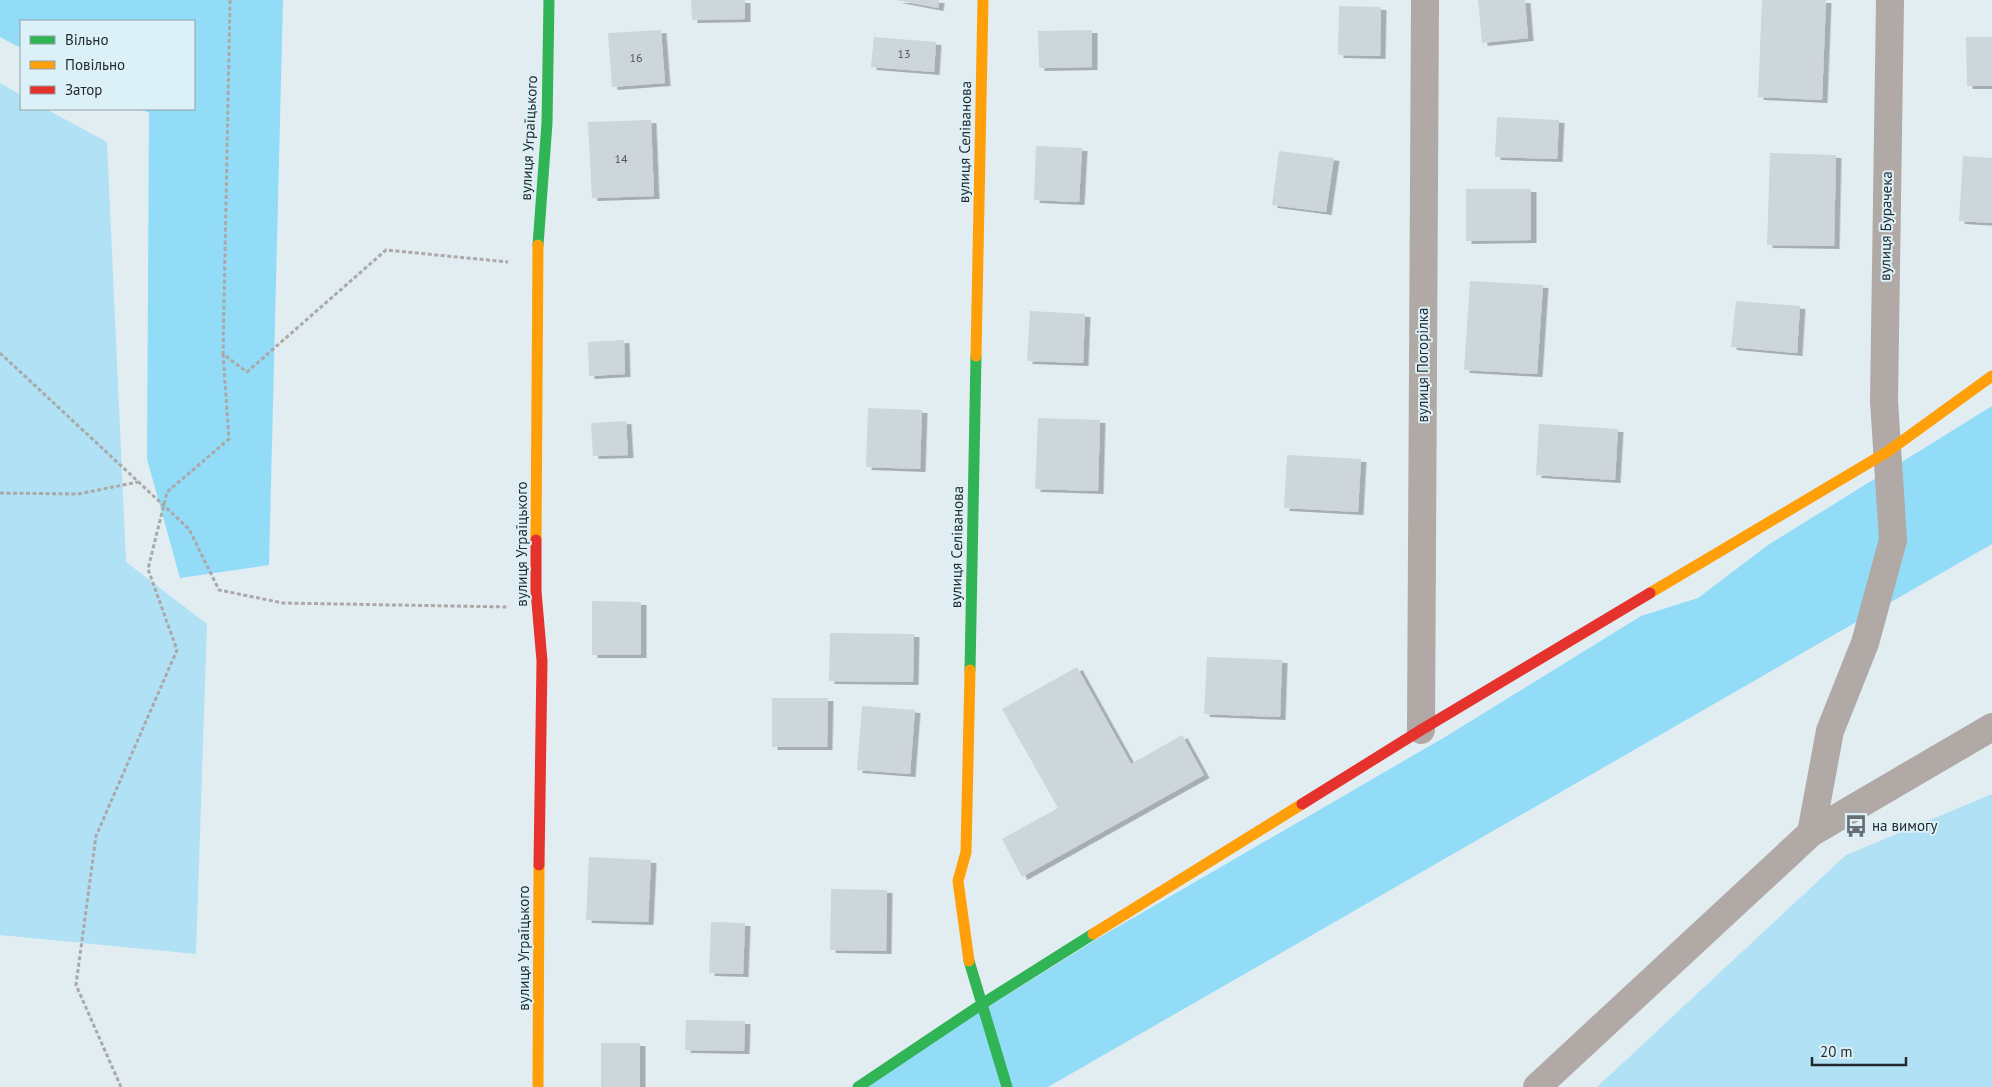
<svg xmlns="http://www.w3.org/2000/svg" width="1992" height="1087" viewBox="0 0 1992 1087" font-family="'PT Sans',sans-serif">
<defs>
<filter id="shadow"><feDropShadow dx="5.5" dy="3" stdDeviation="0" flood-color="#0004"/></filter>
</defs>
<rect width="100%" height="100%" fill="#e2edf2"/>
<path fill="#b0e1f5" d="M0 83 21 95V109H46L107 142 126 562 207 624 196 954 0 935Z
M1992 794V1087H1597L1846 855Z"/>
<path fill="#92dcf8" d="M0 0H283L269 565 180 578 147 459 149 113 142 109H194V21H21V48L0 37Z
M1992 406V544L1048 1087H859L1102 936 1445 737 1641 616 1698 598 1768 545Z"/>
<path fill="#cdd6da" filter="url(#shadow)" d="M691 0H745V19L692 20Z
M896 0H939L938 8Z
M1478 0H1525L1528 38 1482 43Z
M1762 0H1826L1822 100 1758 97Z
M1339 6 1381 7 1380 56 1338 55Z
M661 30 665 83 612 87 608 33Z
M1092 30V67L1039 68 1038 31Z
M874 37 936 42 934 72 871 67Z
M1966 37H1992V86H1967Z
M1497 117 1559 120 1557 159 1495 157Z
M651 120 654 196 592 198 588 122Z
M1036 146 1082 148 1079 202 1034 200Z
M1279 151 1334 158 1326 212 1272 205Z
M1770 153 1836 155 1834 246 1767 245Z
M1963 156 1992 158V223L1959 221Z
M1466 189H1531V240L1466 241Z
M1470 281 1543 285 1537 374 1464 370Z
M1736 301 1800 306 1797 353 1731 347Z
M1030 311 1085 314 1083 363 1027 361Z
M624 340 625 374 589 376 588 342Z
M868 408 922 410 920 469 866 467Z
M1038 418 1100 420 1098 491 1035 489Z
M626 421 628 455 593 456 591 423Z
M1539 424 1618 429 1615 480 1536 475Z
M1287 455 1361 459 1358 512 1284 508Z
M592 601 641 602V655H592Z
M830 633 914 634 913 682 829 681Z
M1207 657 1282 660 1280 717 1204 714Z
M1077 667 1131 764 1182 735 1204 775 1022 877 1002 839 1058 808 1002 709Z
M772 698H828L827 747H772Z
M862 706 915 710 910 774 857 770Z
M589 857 651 860 648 922 586 920Z
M831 889 887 890 886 951 830 950Z
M711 922 745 923 743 974 709 973Z
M686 1020 745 1021 744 1051 685 1050Z
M601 1043H640V1087H601Z"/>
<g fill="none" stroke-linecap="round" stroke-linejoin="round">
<path stroke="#aba9a8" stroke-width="3" stroke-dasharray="4 2.5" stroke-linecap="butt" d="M230 0 223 354 247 372 386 250 508 262
M0 353 189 529 219 590 283 603 509 607
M0 493 78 494 138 482
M121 1087 76 985 96 836 177 650 148 569 167 492 229 439 223 354"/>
<path stroke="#b1a9a6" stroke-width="28" d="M1421 730 1425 0
M1811 833 1830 731 1865 643 1893 540 1884 401 1890 0
M1537 1087 1811 833 1992 727"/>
<path stroke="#30b455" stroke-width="11" d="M538 245 547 123 549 0
M970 670 976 356
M969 961 1007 1087
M858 1087 982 1004 1093 934"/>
<path stroke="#ff9f0a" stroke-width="11" d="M976 356 983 0
M536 540 538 245
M1650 593 1887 452 1992 376
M1093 934 1302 804
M969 961 958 881 966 852 970 670
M538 1087 539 865"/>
<path stroke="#e5322d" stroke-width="11" d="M536 540V591L542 661 539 865
M1302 804 1421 730 1650 593"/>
</g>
<defs>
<symbol id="bus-bare" viewBox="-9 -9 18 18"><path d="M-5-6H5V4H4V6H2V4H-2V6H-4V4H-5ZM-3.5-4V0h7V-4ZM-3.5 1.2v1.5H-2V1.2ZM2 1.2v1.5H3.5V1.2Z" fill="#666e73" stroke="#dcf0f8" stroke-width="2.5" paint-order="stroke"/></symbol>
</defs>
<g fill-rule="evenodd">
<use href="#bus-bare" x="1840" y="810" width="32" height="32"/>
</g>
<g text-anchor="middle" stroke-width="4" stroke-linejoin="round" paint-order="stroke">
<g font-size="12" fill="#4e565a">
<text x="904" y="58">13</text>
<text x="636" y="62">16</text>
<text x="621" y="163">14</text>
</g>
<g font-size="15" fill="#232a2e" stroke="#dcf0f8">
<text transform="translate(529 138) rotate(-87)" y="5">вулиця Уграїцького</text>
<text transform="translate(965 142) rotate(-89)" y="5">вулиця Селіванова</text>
<text transform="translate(1886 226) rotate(-89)" y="5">вулиця Бурачека</text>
<text transform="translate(1423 365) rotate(-90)" y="5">вулиця Погорілка</text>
<text transform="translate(522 544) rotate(-90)" y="5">вулиця Уграїцького</text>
<text transform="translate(957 547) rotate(-89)" y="5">вулиця Селіванова</text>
<text transform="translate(524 948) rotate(-90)" y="5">вулиця Уграїцького</text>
</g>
<g font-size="15" fill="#232a2e" stroke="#dcf0f8" text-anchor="start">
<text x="1872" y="831">на вимогу</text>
</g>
</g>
<rect x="20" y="20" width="175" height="90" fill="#dcf0f8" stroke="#92a1a7"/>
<rect x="30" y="36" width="25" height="8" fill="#30b455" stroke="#92a1a7"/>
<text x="65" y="45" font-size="15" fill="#232a2e">Вільно</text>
<rect x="30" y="61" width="25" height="8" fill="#ff9f0a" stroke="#92a1a7"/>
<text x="65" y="70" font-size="15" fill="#232a2e">Повільно</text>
<rect x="30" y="86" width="25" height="8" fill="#e5322d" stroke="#92a1a7"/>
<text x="65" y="95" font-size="15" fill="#232a2e">Затор</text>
<path d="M1812 1057v8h94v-8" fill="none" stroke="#232a2e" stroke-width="2.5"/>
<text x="1820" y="1057" font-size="15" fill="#232a2e" stroke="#dcf0f8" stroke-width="4" paint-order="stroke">20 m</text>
</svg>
